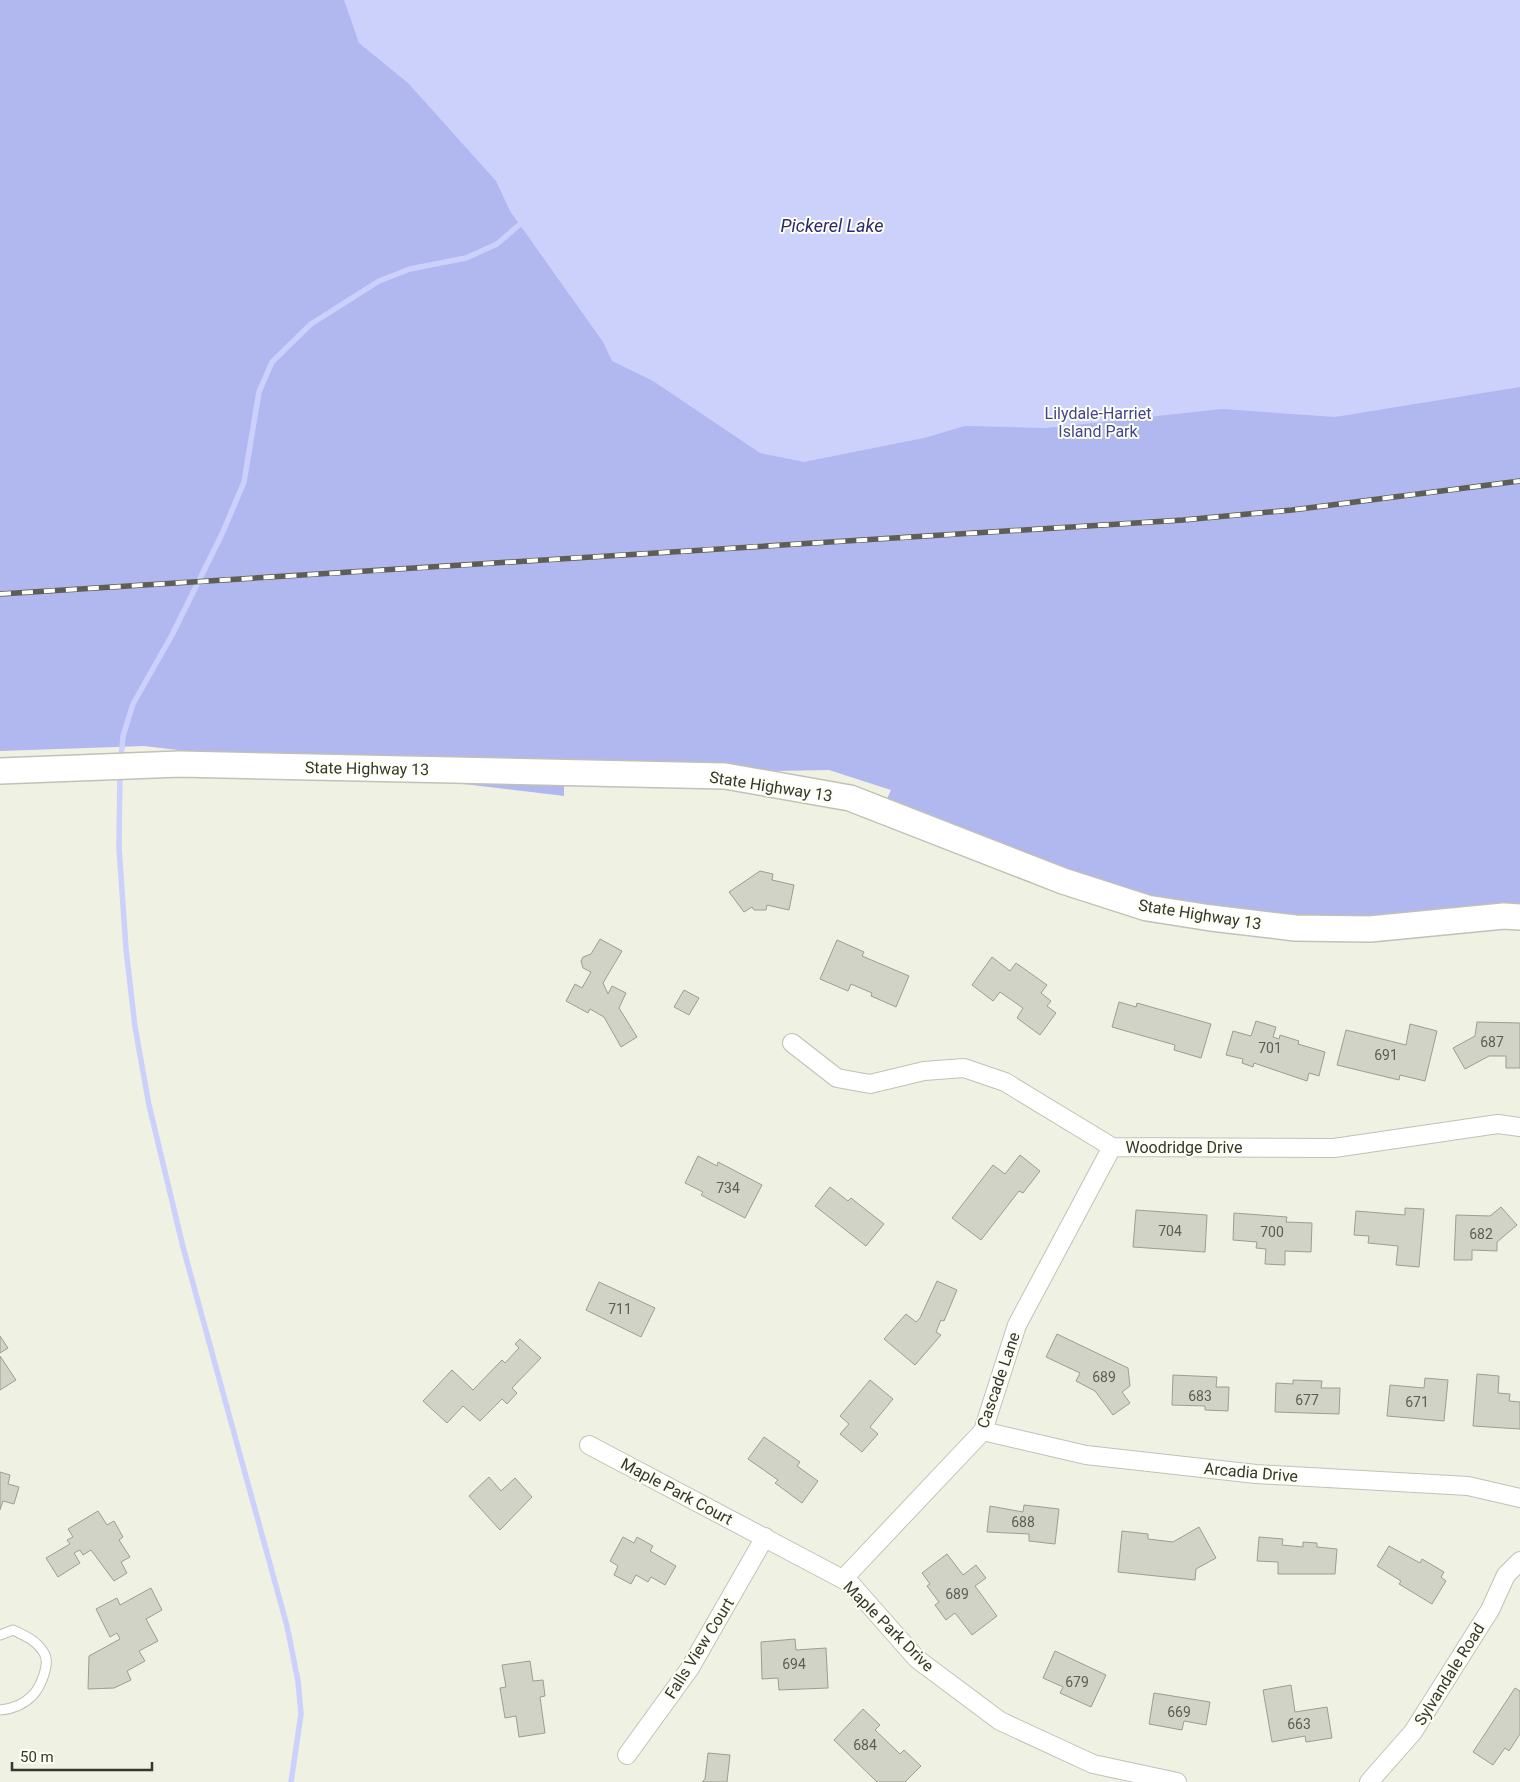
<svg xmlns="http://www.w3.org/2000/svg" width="1520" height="1782" viewBox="0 0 1520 1782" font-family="Roboto,sans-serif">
<rect width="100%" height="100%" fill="#eff1e3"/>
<path fill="#b1b7ef" d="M0 0H1520V914L1274 927 1077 888 879 817 891 790 829 770 564 775V796L144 746 0 751Z"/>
<path fill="#cbd1fb" d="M344 0H1520V387L1335 417 1222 409 1047 428 965 426 924 438 804 462 760 453 653 381 612 361 603 342 510 211 496 181 408 83 359 43Z"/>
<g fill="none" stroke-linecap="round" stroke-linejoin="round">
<path stroke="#cbd1fb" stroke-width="5.5" d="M121 759 123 736 133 704 172 635 222 534 244 482 259 392 272 362 311 324 379 281 410 269 466 258 497 244 519 225
M120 771 119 847 126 949 135 1027 149 1105 183 1247 287 1626 298 1681 301 1714 291 1782"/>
</g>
<path fill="#d1d3c6" stroke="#9c9e91" d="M760 871 773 874 772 880 794 885 789 910 767 905 766 910H754L752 907 744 912 729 892Z
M600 939 622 951 603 983 608 994 612 986 626 993 619 1008 637 1037 621 1047 604 1017 590 1009 588 1013 566 1001 575 984 582 988 591 972 583 968 581 961 583 957 591 954Z
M837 940 864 952 862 956 909 976 896 1007 871 996 872 993 851 984 848 991 820 979Z
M992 957 1010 971 1016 963 1047 985 1041 993 1051 1001 1047 1006 1056 1013 1040 1035 1017 1018 1023 1008 1000 992 993 1001 972 985Z
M684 990 699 998 689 1015 674 1007Z
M1119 1002 1136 1007 1137 1003 1211 1024 1201 1058 1174 1050 1175 1045 1112 1027Z
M1256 1021 1276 1027 1273 1037 1279 1039 1280 1035 1299 1041 1298 1044 1325 1052 1319 1076 1309 1073 1307 1081 1254 1063 1253 1067 1242 1063 1243 1059 1226 1055 1233 1031 1251 1036Z
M1477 1022 1520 1023V1068H1506V1056H1489L1465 1069 1453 1048 1475 1036Z
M1410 1024 1437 1031 1425 1081 1400 1075 1399 1080 1337 1065 1346 1030 1406 1045Z
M1020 1155 1040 1171 1023 1193 1019 1191 981 1240 952 1218 993 1165 1005 1174Z
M698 1156 717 1166 718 1162 762 1185 745 1218 701 1195 703 1192 685 1183Z
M830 1187 848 1201 851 1198 884 1224 866 1246 815 1206Z
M1501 1207 1517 1225 1497 1242V1251L1472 1250V1260H1454L1456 1215 1490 1216Z
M1405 1208 1424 1209 1419 1267 1396 1265 1398 1246 1368 1243 1369 1236 1354 1235 1356 1211 1405 1215Z
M1136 1210 1207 1215 1205 1252 1133 1247Z
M1234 1213 1287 1217 1286 1222 1312 1223 1311 1252 1285 1251V1265L1265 1264 1266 1249 1256 1248 1257 1242 1233 1240Z
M937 1281 957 1290 944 1321 941 1320 936 1332 941 1335 915 1365 884 1339 906 1314 916 1322 920 1318Z
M599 1282 655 1308 641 1337 586 1310Z
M1057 1334 1128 1368 1130 1386 1122 1392 1130 1403 1113 1415 1095 1391 1076 1381 1080 1373 1046 1357Z
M0 1336 8 1348 0 1353Z
M520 1339 541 1358 512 1388 517 1393 507 1404 502 1399 480 1421 463 1406 447 1423 423 1401 452 1370 473 1390 502 1360 505 1363 519 1348 515 1344Z
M0 1356 16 1380 0 1390Z
M1477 1374 1499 1376 1498 1393 1510 1394 1509 1401 1520 1402V1429L1473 1426Z
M1173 1375 1217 1377 1216 1387H1229L1228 1411 1205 1410V1406L1172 1405Z
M1425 1378 1448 1380 1444 1421 1387 1416 1390 1385 1424 1388Z
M870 1380 893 1399 870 1427 878 1434 862 1452 840 1434 849 1424 840 1416Z
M1293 1380 1322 1381 1321 1388H1340L1339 1414 1275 1412 1276 1383 1293 1384Z
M764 1437 800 1462 797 1466 818 1481 802 1503 775 1483 778 1480 748 1459Z
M0 1472 10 1475 8 1484 19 1487 14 1504 3 1501 0 1510Z
M489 1477 501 1491 515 1478 532 1497 500 1530 469 1496Z
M1024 1505 1059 1509 1055 1544 1029 1541V1534L987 1532 990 1506 1023 1512Z
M98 1511 107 1525 114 1521 123 1537 119 1540 130 1557 121 1562 127 1573 114 1581 91 1550 83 1555 80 1550 74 1553 80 1563 58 1577 46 1558 70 1544 67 1540 73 1537 68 1529Z
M1199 1527 1216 1558 1196 1569 1195 1580 1118 1572 1122 1531 1148 1534V1539L1173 1542Z
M623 1537 634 1543 637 1537 653 1546 650 1551 676 1566 665 1585 651 1577 648 1582 636 1575 631 1584 614 1575 618 1566 610 1561Z
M1259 1537 1283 1539 1282 1545 1303 1547V1542L1317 1543V1547L1337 1549 1335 1574H1278V1562L1257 1561Z
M1389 1546 1420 1563 1422 1559 1444 1572 1441 1577 1446 1581 1432 1604 1399 1584 1401 1581 1377 1566Z
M947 1554 963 1575 976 1565 986 1578 975 1586 997 1616 972 1635 955 1613 946 1620 935 1605 939 1602 927 1586 930 1584 922 1573Z
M151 1588 162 1610 146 1619 158 1641 139 1651 145 1661 127 1671 131 1680 114 1688 88 1689 89 1656 120 1639 117 1633 110 1637 96 1609 117 1598 120 1605Z
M795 1639 796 1650 826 1648 828 1688 779 1690 778 1678 762 1679 761 1642Z
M1055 1651 1106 1675 1091 1707 1060 1693 1063 1687 1043 1678Z
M530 1661 533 1681 543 1680 545 1696 540 1697 545 1733 519 1737 516 1716 505 1718 500 1688 506 1687 502 1665Z
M1291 1685 1295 1712 1327 1707 1332 1738 1306 1742 1305 1736 1272 1742 1263 1690Z
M1515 1688 1520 1691V1734L1509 1751 1505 1748 1493 1765 1473 1752Z
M1154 1693 1210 1702 1206 1725 1184 1721 1182 1730 1149 1724Z
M863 1709 880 1725 875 1730 900 1754 904 1750 921 1766 905 1782H877L834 1740Z
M708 1753 730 1755 727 1782H702L705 1779Z"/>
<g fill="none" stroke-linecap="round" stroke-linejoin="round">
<defs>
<path id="lane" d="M0 1635 13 1630C26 1636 37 1641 44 1653 51 1664 40 1688 32 1696 23 1705 12 1709 0 1710"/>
<path id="street" d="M792 1043 837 1078 870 1084 924 1071 964 1068 1005 1082 1112 1147 1334 1148 1498 1124 1520 1127
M983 1431 1086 1455 1256 1474 1468 1486 1520 1498
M589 1445 850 1583 917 1659 1000 1721 1093 1764 1177 1782
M850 1583 845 1577 983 1431 1017 1325 1112 1147
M627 1755 690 1668 765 1537
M1369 1782 1413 1732 1490 1610 1506 1575 1520 1561"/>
<path id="secondary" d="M0 771 180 764 725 776 850 798 1063 881 1147 908 1211 918 1295 928 1370 929 1504 916 1520 917"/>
</defs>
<use href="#lane" stroke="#c0c2b5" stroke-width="11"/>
<use href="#street" stroke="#c0c2b5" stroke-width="20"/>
<use href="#secondary" stroke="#c0c2b5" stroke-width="28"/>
<use href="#lane" stroke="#fff" stroke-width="9"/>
<use href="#street" stroke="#fff" stroke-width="18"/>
<use href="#secondary" stroke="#fff" stroke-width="25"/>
<defs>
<path id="rail" d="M0 594 1183 520 1292 510 1520 481"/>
</defs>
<use href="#rail" stroke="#5d5e56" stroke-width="5.5"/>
<use href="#rail" stroke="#fcfff1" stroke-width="4" stroke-dasharray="11" stroke-linecap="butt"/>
</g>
<g text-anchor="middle" stroke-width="4" stroke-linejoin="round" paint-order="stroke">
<g font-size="14" fill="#5c5d56">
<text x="1492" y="1047">687</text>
<text x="1270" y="1053">701</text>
<text x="1386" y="1060">691</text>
<text x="728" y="1193">734</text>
<text x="1170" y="1236">704</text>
<text x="1272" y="1237">700</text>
<text x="1481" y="1239">682</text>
<text x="620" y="1314">711</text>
<text x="1104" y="1382">689</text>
<text x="1200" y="1401">683</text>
<text x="1307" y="1405">677</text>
<text x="1417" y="1407">671</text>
<text x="1023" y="1527">688</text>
<text x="957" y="1599">689</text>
<text x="794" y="1669">694</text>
<text x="1077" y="1687">679</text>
<text x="1179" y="1717">669</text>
<text x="1299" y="1729">663</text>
<text x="865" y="1750">684</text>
</g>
<g font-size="16" fill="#444494" stroke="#fcfff1">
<text x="1098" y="419">Lilydale-Harriet<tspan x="1098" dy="18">Island Park</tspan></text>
</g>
<g font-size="16" fill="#353630" stroke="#fcfff1">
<text transform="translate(367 768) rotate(1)" y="6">State Highway 13</text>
<text transform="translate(771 786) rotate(9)" y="6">State Highway 13</text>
<text transform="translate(1200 914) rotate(9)" y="6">State Highway 13</text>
<text x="1184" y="1153">Woodridge Drive</text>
<text transform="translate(998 1380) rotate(-71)" y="6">Cascade Lane</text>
<text transform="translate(1251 1472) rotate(5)" y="6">Arcadia Drive</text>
<text transform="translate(677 1491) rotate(28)" y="6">Maple Park Court</text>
<text transform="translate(889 1626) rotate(45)" y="6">Maple Park Drive</text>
<text transform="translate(699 1648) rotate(-58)" y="6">Falls View Court</text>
<text transform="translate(1449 1674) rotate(-58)" y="6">Sylvandale Road</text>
</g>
<g font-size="18" font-style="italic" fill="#2c2876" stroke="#fcfff1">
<text x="832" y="232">Pickerel Lake</text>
</g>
</g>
<path d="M12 1762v8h140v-8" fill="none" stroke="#353630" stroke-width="2.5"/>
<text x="20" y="1762" font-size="15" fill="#353630" stroke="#fcfff1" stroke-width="4" paint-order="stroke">50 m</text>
</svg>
